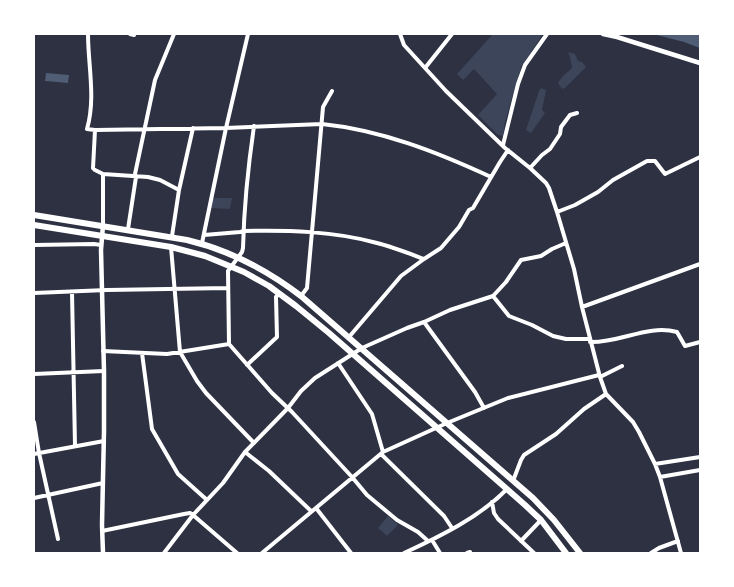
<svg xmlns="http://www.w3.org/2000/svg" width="734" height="587" viewBox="0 0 734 587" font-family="'Golos Text',sans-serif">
<rect width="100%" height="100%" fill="#2d3142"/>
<path fill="#3c4559" d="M493 34H543L521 67 505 122 503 136 498 135 478 115 497 94 474 69 463 80 457 74Z
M568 52 575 54 578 61 582 62 586 67 565 88 562 89 558 83 562 77 572 68 570 57Z
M541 88 546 90 542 110 545 113 531 133 526 130 539 91Z
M216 198H232L230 209 211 208 213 199Z
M388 516 398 525 387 536 378 528Z"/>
<path fill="#4f5d75" d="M653 34H700V48L684 42Z
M46 73 69 75 68 83 45 81Z"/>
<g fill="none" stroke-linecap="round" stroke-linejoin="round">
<path stroke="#fff" stroke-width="4" d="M88 34C88 65 96 98 87 129L95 130 226 128 322 124C381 130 437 152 491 177
M130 34 134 35
M400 34 404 45 446 91 505 148 530 168 546 183 549 188 557 212 574 269 582 307 600 377 606 394 633 422 639 432 655 464 660 477 681 553
M425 68 452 34
M254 126C248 167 244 207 243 248L242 252 228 271 229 344 272 393 292 412 352 477 367 495 397 520 418 532 428 541
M95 130 93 168 95 170 103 174V225
M503 145 518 84 525 65 547 34
M530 168 542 155 550 149 560 134 561 127 570 115 577 113
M103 174 148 177 160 180 179 190
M557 212 575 205 598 192 613 180 647 161H655L665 174 700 157
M128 229 136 177 135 174 155 80 174 34
M204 235 240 232 244 231C287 230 334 231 377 243 393 247 408 253 424 259
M172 236 179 190 193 128
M202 243 226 128 248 34
M34 245 94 244 101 245
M171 247 180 352 197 381 206 393 254 443
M72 292 75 446
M34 293 107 290 228 288
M301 296 307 288 323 107 332 91
M493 296 506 282 521 260 541 256 552 249 566 243
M582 307 700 264
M424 322 475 392 484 408
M349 337 401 276 424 259 441 248 459 227 469 210 473 208 500 162 508 150
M590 342C620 343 648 324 677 332L685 346 700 342
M103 351 167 354 229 344
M142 353 152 429 178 474 207 500
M338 363 372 414 383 452
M247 365 277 337 276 297 279 293
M34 374 104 371
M600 377 622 366
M34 422 39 453 58 539
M245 452 269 471 311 511
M34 454 104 441
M381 454 444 516 452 528
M655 464 700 457
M660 477 700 470
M513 481 521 460 524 455 556 434 584 409 606 394
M34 498 103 483
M492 502 494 513 498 519 534 553
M316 508 351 553
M102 531 184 514 190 513 193 515 223 483 245 452 288 408 301 391 315 378 362 348 407 328 424 322 450 310 493 296 509 316 532 325 553 336 566 339H590
M432 540 440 553
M521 541 541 520
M164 553 193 515 237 553
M262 553 383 452 447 423 508 398 599 375
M404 553C439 537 480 517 507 489
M467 553 470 552
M651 553 659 548 678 541"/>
<path stroke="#fff" stroke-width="4.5" d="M603 34 617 37 700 63
M103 225 101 250 104 371V431L102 525 103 553"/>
<path stroke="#fff" stroke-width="6" d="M34 215 187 240C229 250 267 270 301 296L533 498 554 520 580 553
M34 225 171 247 205 256 244 272 269 286 296 306 329 333 525 505 541 520 566 553"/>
</g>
<rect width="734" height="587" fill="none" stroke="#ffffff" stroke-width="70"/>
</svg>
